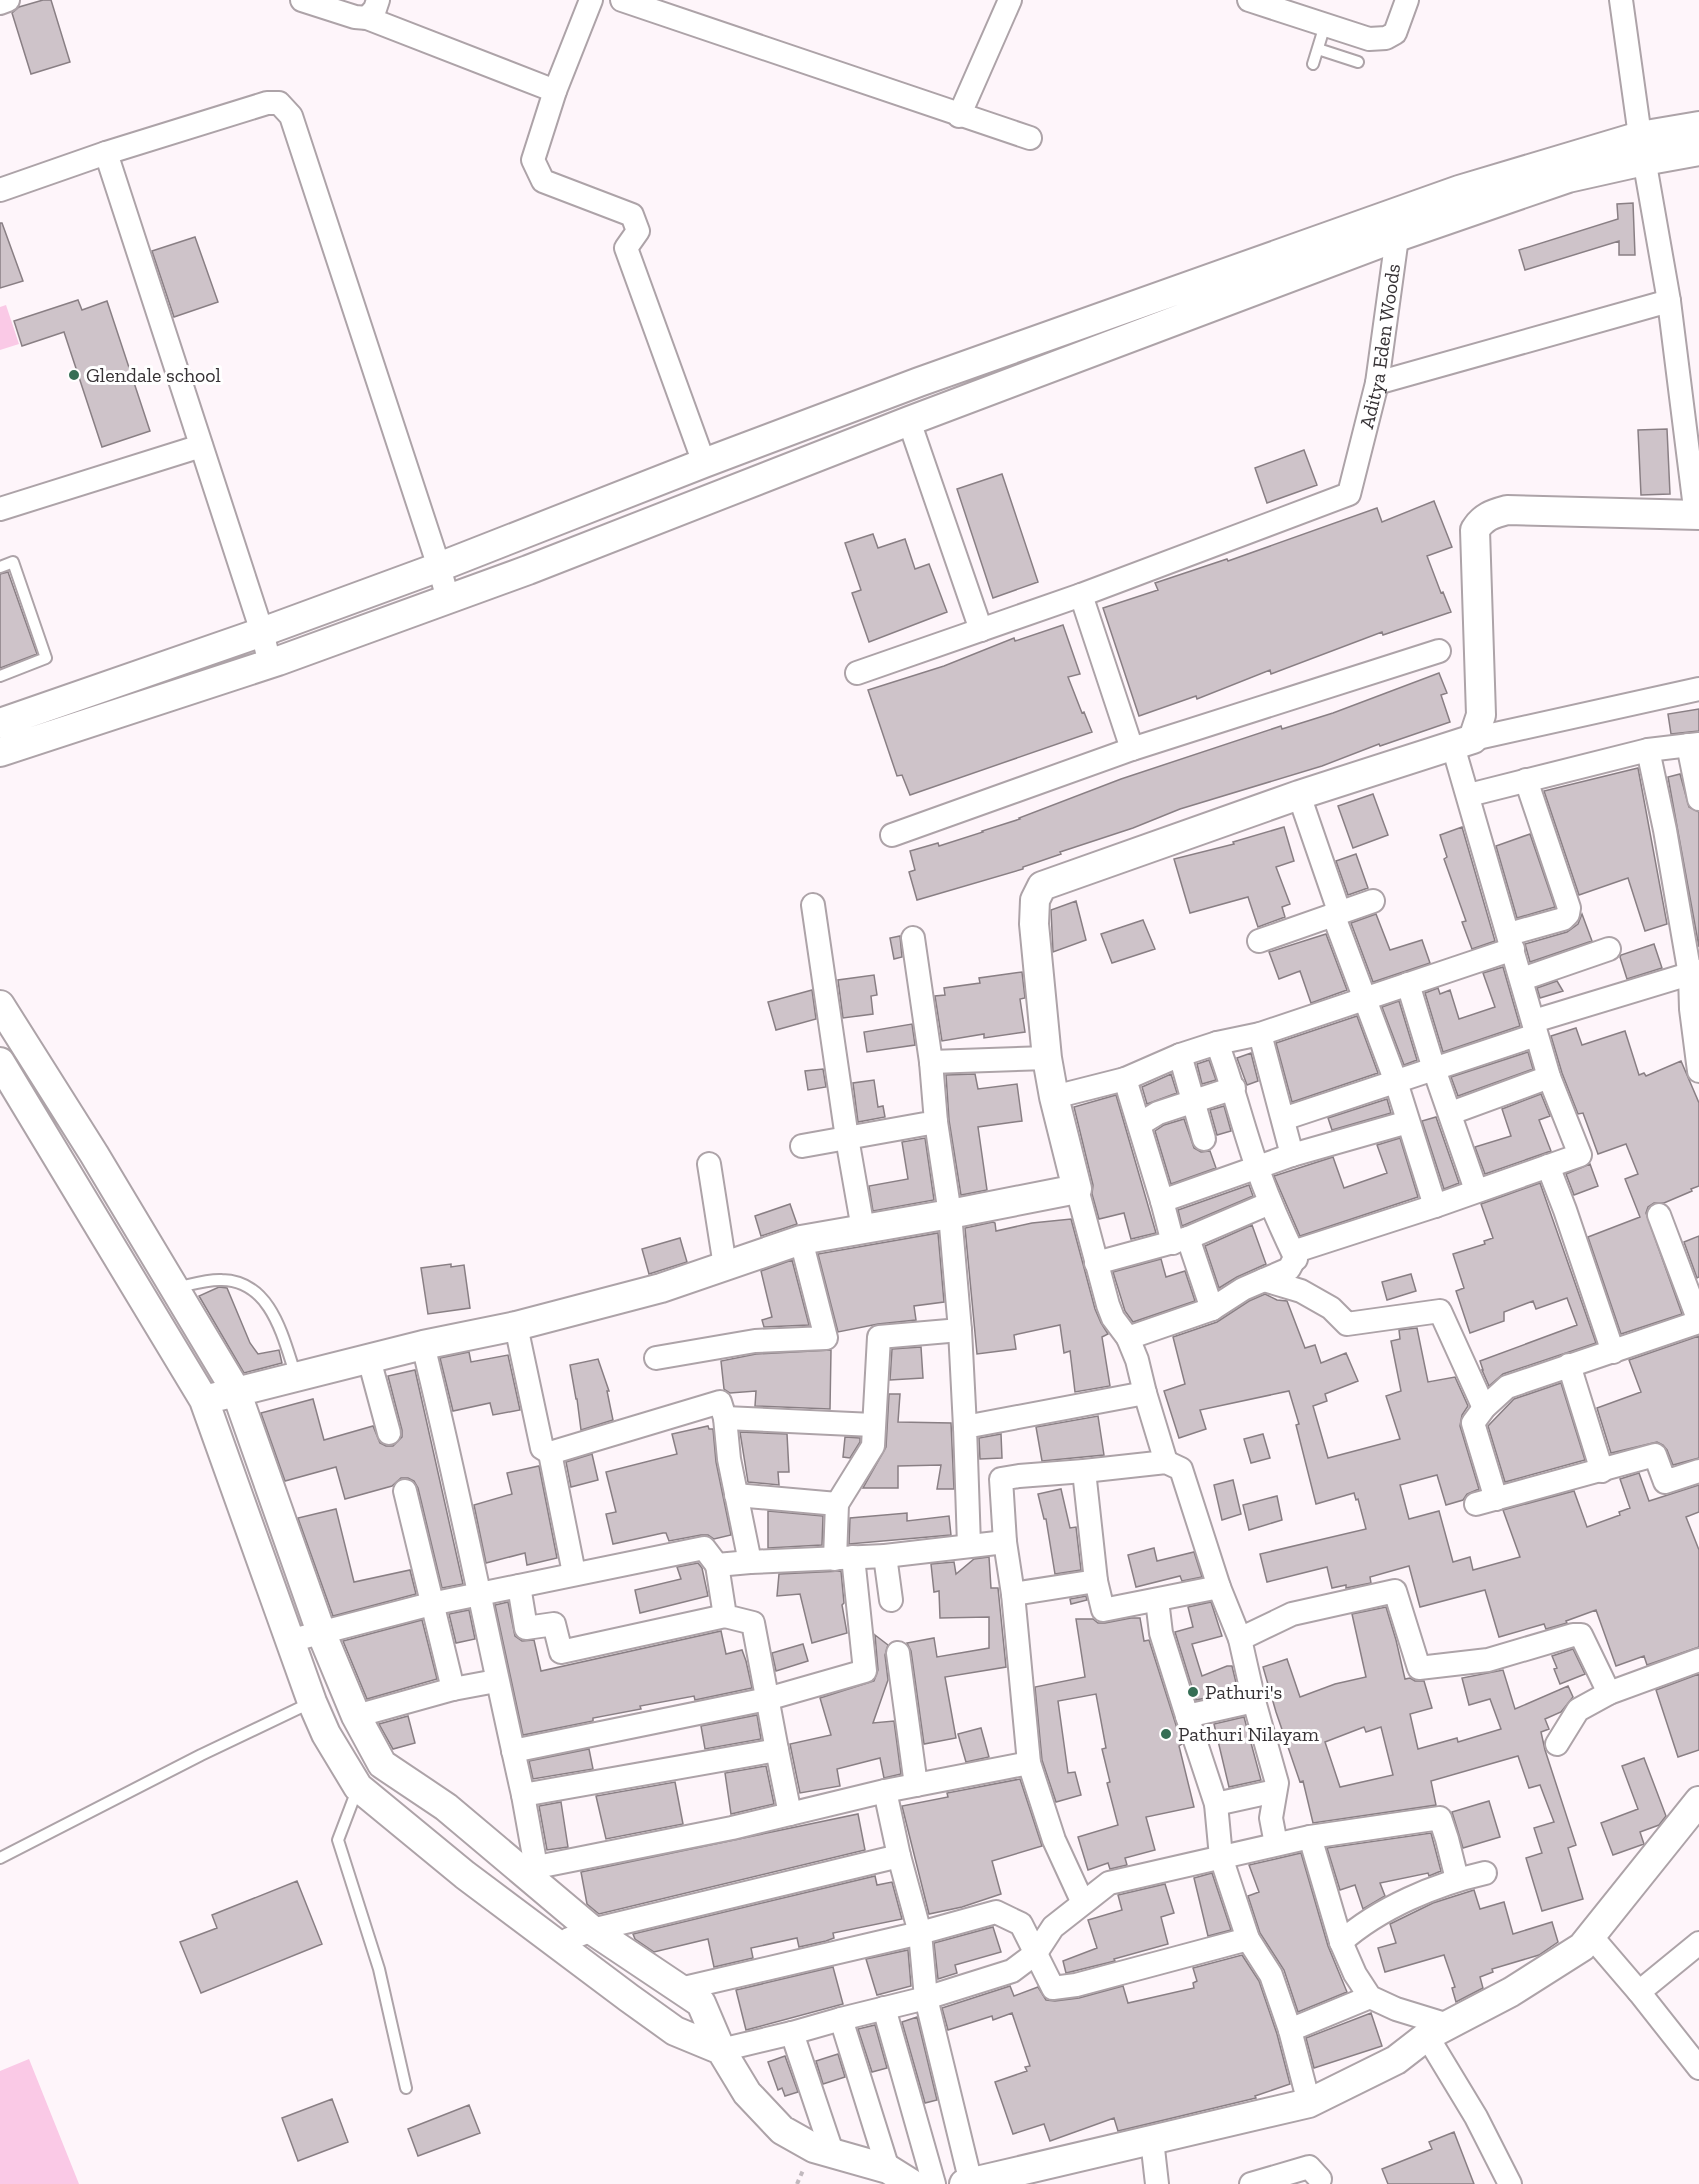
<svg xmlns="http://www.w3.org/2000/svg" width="1699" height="2184" viewBox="0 0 1699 2184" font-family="'Zilla Slab',serif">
<rect width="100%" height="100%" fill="#fef5fa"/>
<path fill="#fac9e6" d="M6 305 19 344 0 350V307Z
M29 2059 79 2184H0V2071Z"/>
<path fill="#cec3c9" stroke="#897f84" stroke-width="1.5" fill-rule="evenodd" d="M43 0H51L70 62 31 74 12 13 19 7Z
M1633 203 1635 255H1619V241L1525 270 1519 250 1618 219 1617 204Z
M0 223H2L23 281 0 288Z
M195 237 218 302 174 317 152 251Z
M78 300 82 310 107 301 150 431 102 447 64 332 22 346 14 321Z
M1667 429 1670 494 1641 495 1638 430Z
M1304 450 1317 485 1267 503 1255 468Z
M1002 474 1038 582 993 598 957 489Z
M1434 501 1452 547 1427 556 1441 593 1443 592 1451 612 1383 635 1382 632 1271 674 1270 670 1197 699 1196 696 1139 716 1103 608 1158 590 1155 583 1227 559 1228 561 1377 508 1382 522Z
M873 534 878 548 905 539 915 569 929 564 947 612 869 642 852 593 861 590 845 543Z
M8 572 37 654 0 668V574Z
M1063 625 1080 674 1068 677 1082 713 1084 712 1092 732 910 795 902 775 897 776 868 690 944 666 1014 638 1015 641Z
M1439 673 1447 693 1441 695 1450 722 1380 746 1379 744 1322 766 1180 809 1133 828 1060 852 1061 854 1023 867V869L917 900 909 872 915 870 910 851 938 843 939 846 983 832 982 831 1020 819 1019 818 1121 779 1281 726 1282 729 1333 713Z
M1699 709V731L1671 734 1668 714Z
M1638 768 1667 924 1645 931 1628 878 1579 895 1544 791Z
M1680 774 1689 807 1699 812V947L1668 777Z
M1373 794 1388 835 1353 848 1338 806Z
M1284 827 1294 861 1276 867 1290 904 1282 907 1285 917 1258 927 1248 897 1190 913 1174 859 1234 844 1233 842Z
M1462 827 1495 941 1472 949 1462 922 1466 921 1444 859 1447 857 1440 835Z
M1530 834 1555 907 1517 918 1496 846Z
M1356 854 1368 888 1348 895 1336 861Z
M1076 901 1086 940 1053 952 1051 910Z
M1376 914 1390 950 1422 940 1430 963 1373 982 1351 923Z
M1582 914 1592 941 1530 962 1525 944 1567 932 1578 924Z
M1143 920 1155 949 1112 963 1101 934Z
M1326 934 1347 990 1311 1003 1300 971 1279 979 1269 952Z
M900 936 902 957 894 959 890 938Z
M1654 944 1662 968 1627 979 1620 957 1621 955Z
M1503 967 1520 1026 1443 1052 1425 993 1438 988 1440 994 1450 990 1459 1019 1495 1007 1483 973Z
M1022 972 1025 998 1020 999 1025 1032 984 1038V1034L942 1041 935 996 945 995 944 988 980 983 979 978Z
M874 975 877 995 871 996 873 1014 843 1018 838 980Z
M1557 981 1563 991 1540 998 1537 988Z
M812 990 816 1019 776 1030 768 1002Z
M1399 1001 1417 1060 1404 1065 1382 1007Z
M1357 1016 1378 1073 1292 1102 1276 1043Z
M912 1024 915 1045 867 1052 864 1032Z
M1576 1028 1582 1045 1625 1031 1639 1075 1644 1073 1646 1076 1681 1061 1699 1103V1186L1691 1189 1692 1191 1664 1203H1654L1648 1207 1646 1213 1682 1314 1621 1334 1588 1237 1640 1217 1625 1179 1638 1174 1626 1144 1598 1154 1583 1113 1578 1114 1562 1073 1551 1036Z
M1528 1052 1533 1069 1458 1096 1451 1077Z
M1251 1053 1258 1081 1247 1085 1237 1058Z
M1209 1060 1216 1080 1202 1084 1197 1064Z
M823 1069 826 1087 808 1090 805 1071Z
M975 1074 978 1089 1017 1084 1022 1121 978 1127 987 1190 961 1195 949 1120 946 1075Z
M1171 1074 1177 1093 1147 1104 1142 1087Z
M874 1080 878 1107 883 1106 885 1117 858 1122 853 1083Z
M1541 1094 1550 1116 1539 1120 1551 1151 1485 1174 1475 1147 1511 1136 1502 1109Z
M1116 1095 1156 1233 1131 1239 1124 1213 1099 1219 1092 1194 1093 1185 1074 1107Z
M1387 1099 1391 1113 1332 1130 1328 1118Z
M1224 1106 1231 1131 1217 1135 1210 1110Z
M1436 1117 1459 1183 1444 1189 1422 1121Z
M1184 1119 1194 1148 1201 1152 1210 1151 1216 1168 1171 1184 1155 1131 1164 1125Z
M925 1138 934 1200 873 1211 869 1186 908 1179 902 1142Z
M1400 1138 1418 1197 1300 1236 1274 1176 1333 1157 1344 1188 1387 1173 1377 1145Z
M1590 1164 1598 1186 1574 1195 1566 1174Z
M1540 1183 1596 1343 1503 1374 1489 1386 1482 1370H1483L1480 1361 1577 1325 1567 1298 1536 1309 1533 1301 1504 1312V1321L1470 1333 1456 1291 1464 1288 1453 1254 1485 1244 1484 1241 1493 1238 1481 1204Z
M1249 1185 1253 1196 1182 1226 1178 1210Z
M790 1204 797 1224 761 1236 755 1216Z
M1071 1219 1095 1309 1101 1323 1108 1334 1102 1337 1110 1386 1075 1392 1070 1351 1064 1353 1060 1325 1014 1335 1016 1349 977 1354 965 1228 993 1222 995 1223 996 1231 1032 1223Z
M1252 1225 1266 1264 1237 1277 1219 1288 1205 1246Z
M938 1233 944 1302 914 1306 916 1320 878 1324 838 1332 818 1254Z
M1699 1236V1277L1697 1278 1684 1242Z
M680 1238 687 1262 649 1274 642 1249Z
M1161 1259 1166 1277 1185 1271 1195 1301 1133 1322 1125 1311 1113 1272Z
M792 1260 809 1325 764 1327 762 1320 772 1317 761 1271Z
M451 1264V1267L464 1265 470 1308 428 1314 421 1268Z
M1411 1274 1416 1291 1387 1300 1382 1282Z
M219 1287 227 1288 250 1343 258 1354 279 1350 282 1363 244 1373 199 1296Z
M1265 1294 1277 1300 1287 1301 1305 1348 1315 1345 1321 1363 1346 1353 1358 1381 1325 1394 1327 1401 1313 1406 1328 1458 1400 1439 1386 1396 1401 1391 1391 1341 1400 1339 1399 1330 1417 1328 1428 1382 1455 1377 1468 1406 1462 1415 1460 1426 1479 1489 1467 1494 1463 1500 1446 1505 1437 1475 1400 1485 1409 1519 1439 1511 1453 1562 1470 1557 1473 1570 1520 1557 1503 1510 1574 1491 1587 1527 1620 1515 1619 1512 1630 1508 1620 1479 1639 1473 1649 1501 1699 1485V1512L1686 1517 1699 1550V1647L1647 1665 1644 1656 1616 1666 1596 1610 1566 1621 1567 1623 1546 1629 1544 1624 1499 1637 1485 1590 1420 1607 1409 1566 1370 1577 1371 1583 1346 1588V1585L1332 1588 1327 1567 1267 1582 1260 1554 1366 1529 1358 1499 1356 1500 1354 1493 1316 1504 1296 1425 1299 1424 1289 1391 1200 1410 1206 1429 1179 1438 1164 1391 1185 1384 1173 1337 1217 1322 1249 1301Z
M1699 1336V1458L1673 1465 1667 1450 1663 1445 1657 1442 1611 1453 1597 1408 1641 1392 1629 1360Z
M921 1347 923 1378 890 1380 892 1349Z
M831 1350 830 1409 755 1406 756 1391 730 1393 724 1389 721 1361 756 1354Z
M469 1352 471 1362 508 1355 520 1410 493 1415 490 1403 453 1411 440 1358Z
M598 1359 609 1391H607L613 1420 581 1430 577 1399H576L570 1365Z
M415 1370 463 1584 442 1588 418 1488 414 1481 408 1478H401L392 1486 345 1499 336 1467 285 1481 261 1413 313 1399 324 1440 373 1426 380 1443 386 1446H393L402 1437V1430L388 1376Z
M1561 1383 1585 1460 1505 1482 1488 1426 1514 1399Z
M889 1394H900L898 1422 951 1423 954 1489H937L941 1465 898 1466V1488H863L886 1447Z
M1098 1416 1104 1455 1042 1461 1036 1427Z
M708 1426 709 1429H713L716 1462 731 1535 714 1539 708 1535H701L669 1541 666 1533H663L613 1544 606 1514 616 1512 606 1472 677 1454 672 1434Z
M740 1432 787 1434 789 1472H778L779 1485 748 1482Z
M1001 1434 1002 1458 980 1459 979 1438Z
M1263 1434 1270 1458 1251 1463 1244 1439Z
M845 1437 860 1438V1442L850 1458 843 1457Z
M592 1454 598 1480 571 1487 566 1462Z
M539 1466 557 1558 527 1565 525 1553 486 1563 474 1505 512 1494 507 1473Z
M1233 1480 1241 1514 1222 1520 1214 1485Z
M1061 1489 1070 1528 1076 1527 1081 1570 1055 1574 1046 1519H1044L1038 1494Z
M1277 1496 1282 1520 1249 1530 1243 1505Z
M336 1509 354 1582 410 1570 416 1594 333 1616 298 1518Z
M768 1511 823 1516 822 1545 768 1548Z
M907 1513V1521L949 1516 951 1535 849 1544 850 1518Z
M1154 1548 1157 1561 1194 1552 1202 1577 1182 1581 1180 1576 1136 1587 1128 1555Z
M989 1557 991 1588H998L1006 1667 945 1677 956 1738 924 1744 911 1651 907 1643 934 1638 937 1657 989 1648V1617L940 1618 939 1591 934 1592 931 1564 954 1562 956 1574 974 1559Z
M698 1563 702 1568 708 1596 640 1613 635 1590 681 1579 677 1567Z
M841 1571 844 1603 842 1605 847 1633 812 1643 800 1594 777 1596 779 1574Z
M1086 1596 1087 1600 1071 1604 1070 1599Z
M508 1602 515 1636 522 1641 534 1640 541 1671 721 1631 726 1654 742 1650 746 1661 752 1688 695 1700 694 1696 640 1706 641 1709 593 1718V1721L523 1735 495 1605Z
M1211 1602 1222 1636 1192 1644 1202 1676 1227 1666H1232L1238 1691 1196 1700 1175 1632 1193 1627 1188 1607Z
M1386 1607 1396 1640 1405 1679 1410 1678 1415 1681H1424L1432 1708 1410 1714 1418 1749 1457 1738 1458 1742 1501 1729 1490 1699 1469 1705 1462 1678 1503 1670 1515 1709 1568 1686 1573 1697 1561 1712 1545 1719 1549 1729 1541 1732 1545 1750 1576 1845 1568 1848 1583 1899 1542 1911 1526 1858 1542 1853 1534 1828 1554 1822 1540 1785 1529 1788 1518 1756 1431 1781 1436 1805 1313 1823 1303 1781 1300 1782 1276 1712 1263 1667 1287 1659 1300 1697 1335 1684 1366 1677 1352 1614ZM1364 1727 1366 1732 1381 1727 1393 1775 1340 1787 1325 1742Z
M469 1610 475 1639 456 1643 449 1614Z
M1131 1618H1140L1144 1641 1149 1640 1182 1744 1179 1746 1194 1807 1146 1817 1155 1850 1125 1858 1127 1865 1110 1869 1108 1863 1088 1870 1078 1837 1118 1825 1107 1783 1110 1782 1102 1749 1106 1748 1096 1694 1058 1701 1068 1773 1075 1772 1081 1795 1056 1802 1042 1760 1035 1687 1085 1677 1076 1619H1093L1098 1623H1105Z
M422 1620 437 1679 367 1699 343 1641Z
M875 1635 888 1645 885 1655 888 1680 873 1723 894 1721 901 1774 884 1778 880 1758 837 1769 840 1786 800 1793 790 1744 831 1735 820 1698 874 1681 878 1670Z
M803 1644 808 1661 776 1671 772 1653Z
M1573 1649 1585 1674 1560 1684 1554 1669 1557 1668 1552 1656Z
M1699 1674V1750L1678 1757 1656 1690Z
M757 1715 761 1739 705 1749 701 1726Z
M408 1716 415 1743 393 1749 379 1724Z
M1244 1717 1261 1780 1229 1787 1214 1724Z
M981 1728 989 1757 966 1762 958 1734Z
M589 1749 593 1769 533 1779 529 1761Z
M1644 1758 1666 1816 1659 1825 1640 1832 1644 1844 1613 1855 1601 1823 1638 1809 1622 1766Z
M766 1766 774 1804 731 1814 725 1773Z
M1020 1779 1042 1846 992 1861 1001 1894 962 1907 929 1914 902 1806 948 1797 947 1793Z
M675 1782 683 1824 606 1839 596 1796Z
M1489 1801 1500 1837 1463 1848 1452 1812Z
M561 1802 568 1847 547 1850 539 1806Z
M858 1814 865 1850 599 1914 587 1904 581 1872Z
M1431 1833 1441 1871 1429 1876 1428 1873 1380 1883 1385 1896 1363 1909 1355 1885 1340 1890 1327 1848Z
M1301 1853 1328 1946 1347 1992 1298 2012 1284 1970 1260 1933 1248 1896 1259 1892 1249 1865Z
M1212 1873 1231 1930 1208 1936 1194 1878Z
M875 1876 877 1885 892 1882 902 1919 833 1933 834 1938 826 1941 799 1947 797 1938 751 1948 753 1958 714 1967 708 1939 654 1952 635 1939 633 1934Z
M297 1881 322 1944 201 1993 180 1942 217 1928 212 1915Z
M1165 1884 1174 1913 1161 1917 1168 1944 1114 1959 1115 1961 1066 1973 1063 1961 1097 1948 1088 1920 1122 1910 1118 1895Z
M1474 1890 1480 1909 1504 1902 1513 1934 1552 1922 1558 1942 1539 1955 1492 1969 1493 1972 1480 1977 1483 1988 1456 2002 1452 1988 1455 1987 1444 1955 1385 1972 1378 1948 1396 1943 1390 1924 1433 1903Z
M993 1927 1001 1952 955 1965 957 1973 938 1979 934 1943Z
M908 1950 911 1986 877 1995 866 1959Z
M1242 1955 1259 1981 1277 2034 1290 2084 1255 2096 1256 2098 1118 2131 1114 2118 1050 2141 1044 2124 1013 2134 995 2082 1027 2071 1025 2067 1030 2066 1012 2013 993 2020 992 2016 948 2030 942 2008 1010 1986 1014 1996 1038 1987 1046 2000 1055 2001 1079 1998 1123 1986 1128 2003 1194 1988 1193 1983 1197 1981 1193 1968Z
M833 1967 843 2004 746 2030 736 1990Z
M1371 2013 1382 2046 1314 2068 1306 2038Z
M917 2017 937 2100 925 2103 902 2022Z
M875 2025 887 2068 872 2072 858 2029Z
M838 2054 845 2077 823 2084 816 2061Z
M785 2056 798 2092 785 2096 782 2088 778 2090 768 2062Z
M332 2099 348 2142 298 2161 282 2118Z
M469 2105 480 2133 418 2156 408 2129Z
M1454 2132 1474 2184H1388L1382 2169 1432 2149 1429 2142Z"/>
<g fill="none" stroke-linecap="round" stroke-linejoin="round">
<defs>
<path id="service" d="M1318 49 1358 62
M1313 64 1325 25
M0 567 13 562 46 658 0 676
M175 1288C190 1285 207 1279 222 1280 272 1281 283 1338 296 1376
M357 1790 338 1840 379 1969 406 2088
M0 1858 201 1755 312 1702"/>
<g id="minor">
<path d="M302 0 355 17 367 18 555 91"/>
<path d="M591 0 555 91 533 160 543 181 632 215 638 231 626 248 704 463"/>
<path d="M622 0 1030 138"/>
<path d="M1249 0 1369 39 1386 38 1395 33 1407 0"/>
<path d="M1621 0 1640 136 1669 301 1696 516"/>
<path d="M0 3 8 0"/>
<path d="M367 18 375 9 378 0"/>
<path d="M959 116 1010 0"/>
<path d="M106 153 262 632 270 664"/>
<path d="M0 190 106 153 267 103H279L291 116 439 567 448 599"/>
<path d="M1377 383 1669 301"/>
<path d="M909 421 981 630"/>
<path d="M0 509 201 446"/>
<path d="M1081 595 1132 749"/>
<path id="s1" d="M857 673 1081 595 1349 494 1377 383 1399 223"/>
<path d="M1473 739 1699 689"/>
<path d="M1688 745 1699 799"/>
<path d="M1648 750 1665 830 1690 975 1691 1009 1699 1071"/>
<path d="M1299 795 1339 911"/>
<path d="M1469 795 1648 750 1699 744"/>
<path d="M892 835 1132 749 1439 651"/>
<path d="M813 905 847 1138 863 1229"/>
<path d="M1333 914 1396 1082 1435 1206"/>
<path d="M1509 934 1563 919 1568 914 1569 908 1526 780"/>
<path d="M1259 941 1373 901"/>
<path d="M1522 979 1609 949"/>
<path d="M1408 984 1434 1069 1476 1190"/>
<path d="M1534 1021 1699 971"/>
<path d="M1260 1034 1292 1155"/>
<path d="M1217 1043C1233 1085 1243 1128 1258 1170 1269 1201 1282 1230 1296 1259"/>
<path d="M1180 1055 1204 1139"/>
<path d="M931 1062 1047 1058"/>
<path d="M1125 1079 1162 1201 1173 1243"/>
<path d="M1054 1097 1125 1079 1180 1055 1217 1043 1260 1034 1513 949"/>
<path d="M1451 1113 1549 1077"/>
<path d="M1283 1119 1536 1035"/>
<path d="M936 1122 950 1214 960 1330 965 1427"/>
<path d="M1140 1124 1158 1113 1234 1088"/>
<path d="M802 1146 936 1122 931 1062 913 938"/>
<path d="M709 1164 725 1266"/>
<path d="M1548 1166 1565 1210 1613 1352"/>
<path d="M1077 1189 1108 1305 1113 1318 1128 1338 1137 1360 1145 1393 1166 1462"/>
<path d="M1162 1201 1292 1155 1408 1122"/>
<path d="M1659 1215 1699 1321"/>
<path d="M1188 1238 1212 1309"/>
<path d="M1096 1263 1188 1238 1270 1203"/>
<path d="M1264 1280 1301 1291 1331 1308 1347 1324 1440 1311 1484 1408"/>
<path d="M516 1326 542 1448 550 1453 720 1402 725 1418 729 1459 750 1562"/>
<path d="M1128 1338 1212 1309 1243 1289 1289 1269 1299 1250 1435 1206 1580 1155 1549 1077 1453 746"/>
<path d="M423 1345C460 1494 489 1645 523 1795L777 1750 753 1623 725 1616 717 1565"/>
<path d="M656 1358 755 1341 826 1338 801 1240"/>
<path d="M369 1359 389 1433"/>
<path d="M1569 1365 1602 1471"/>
<path d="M725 1418 873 1425"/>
<path d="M550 1453 574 1573"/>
<path d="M1084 1471 1096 1581 1103 1610 1219 1587"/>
<path d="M405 1491 453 1689"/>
<path d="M736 1495 837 1504"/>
<path d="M1496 1499 1473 1423 1484 1408 1507 1387 1699 1322"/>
<path d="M1476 1504 1655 1455 1665 1482 1699 1471"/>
<path d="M969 1545 965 1427 1145 1393"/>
<path d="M885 1556 891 1600"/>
<path d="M835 1559 837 1504 873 1446 879 1337 960 1330"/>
<path d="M519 1586 526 1628 554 1624 561 1652 725 1616"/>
<path d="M1013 1594 1096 1581"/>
<path d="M1157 1600 1161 1633 1187 1716"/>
<path d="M1240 1639 1292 1614 1395 1591 1419 1668 1488 1660 1573 1635H1581L1609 1693"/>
<path d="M289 1641 431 1604 704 1548 717 1565 750 1562 885 1556 1005 1542"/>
<path d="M898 1653 916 1785"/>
<path d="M1254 1701 1187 1716 1216 1804 1221 1857 1248 1939 1271 1975 1290 2030 1309 2103"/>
<path d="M356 1716 453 1689 496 1681"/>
<path d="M1557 1744 1578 1710 1609 1693 1699 1660"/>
<path d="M777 1750 790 1814"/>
<path d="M513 1751 767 1699 865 1671 853 1557"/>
<path d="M885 1791 899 1856 920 1933 926 1998 971 2183"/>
<path d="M523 1795 536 1867"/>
<path d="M1216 1804 1275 1791"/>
<path d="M1310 1837 1341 1942 1355 1974 1370 1997 1396 2009 1448 2025"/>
<path d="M522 1870 732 1828 885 1791 1029 1763"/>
<path d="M1083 1903 1054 1840 1029 1763 1013 1594 1005 1542 1001 1479 1019 1476 1084 1471 1166 1462 1181 1469 1219 1587 1240 1639 1254 1701 1277 1783 1271 1818 1276 1844"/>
<path d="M1591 1936 1639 1992 1699 2068"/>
<path d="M1341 1942C1379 1908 1436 1884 1485 1873"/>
<path d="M559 1946 569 1939 592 1930 899 1856"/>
<path d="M680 1989 920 1933 996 1912 1021 1924 1053 1988 1076 1985 1248 1939"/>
<path d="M1639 1992 1699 1943"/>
<path d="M884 2008 934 2184"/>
<path d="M841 2019 888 2169"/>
<path d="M1290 2030 1370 1997"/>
<path d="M792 2033 833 2155"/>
<path d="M1427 2036 1476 2117 1510 2184"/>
<path d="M721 2050 792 2033 841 2019 926 1998 1012 1971 1036 1953 1053 1927 1109 1883 1310 1837 1440 1818 1447 1839 1457 1879"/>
<path d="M1152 2140 1157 2184"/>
<path d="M1251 2184 1309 2167 1320 2179"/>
</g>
<path id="tertiary" d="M0 723 262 632 439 567 704 463 919 382 1459 190 1640 136 1699 126
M0 752 278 661 528 570 909 421 1397 237 1568 178 1644 161 1699 151
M0 1005 94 1154 236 1391 321 1632 356 1716 382 1764 446 1807 592 1930 701 2003 721 2050 747 2093 782 2130 814 2148 888 2169 912 2184
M0 1062 204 1400 312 1702 326 1734 358 1787 465 1875 629 1998 675 2031 721 2050
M204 1400 423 1345 516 1326 661 1288 801 1240 950 1214 1077 1189 1054 1097 1047 1058 1034 924 1035 900 1042 886 1299 795 1473 739 1481 715 1475 530C1483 517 1492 514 1507 510L1699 515
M964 2184 1309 2103 1396 2060 1427 2036 1511 1992 1582 1947 1699 1801"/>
</defs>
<use href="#service" stroke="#ada3a8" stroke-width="14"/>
<use href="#minor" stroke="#ada3a8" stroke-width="26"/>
<use href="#tertiary" stroke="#ada3a8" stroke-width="32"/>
<path stroke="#c1b9be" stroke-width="4" stroke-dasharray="4.5 4.5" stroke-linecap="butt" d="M797 2184 804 2168"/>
<use href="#service" stroke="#fff" stroke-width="10"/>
<use href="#minor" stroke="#fff" stroke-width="22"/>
<use href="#tertiary" stroke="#fff" stroke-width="28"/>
</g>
<g fill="#366e55" stroke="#fff" stroke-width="2">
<circle cx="74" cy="375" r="6"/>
<circle cx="1193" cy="1692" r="6"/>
<circle cx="1166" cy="1734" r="6"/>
</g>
<g text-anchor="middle" stroke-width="6" stroke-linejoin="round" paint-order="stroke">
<g font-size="20" fill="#363235" stroke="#fff">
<text dy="7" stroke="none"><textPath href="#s1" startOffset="675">Aditya Eden Woods</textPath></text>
</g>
<g font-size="20" fill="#363235" stroke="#fff" text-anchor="start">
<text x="86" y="382">Glendale school</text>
<text x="1205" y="1699">Pathuri's</text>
<text x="1178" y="1741">Pathuri Nilayam</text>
</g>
</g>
</svg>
